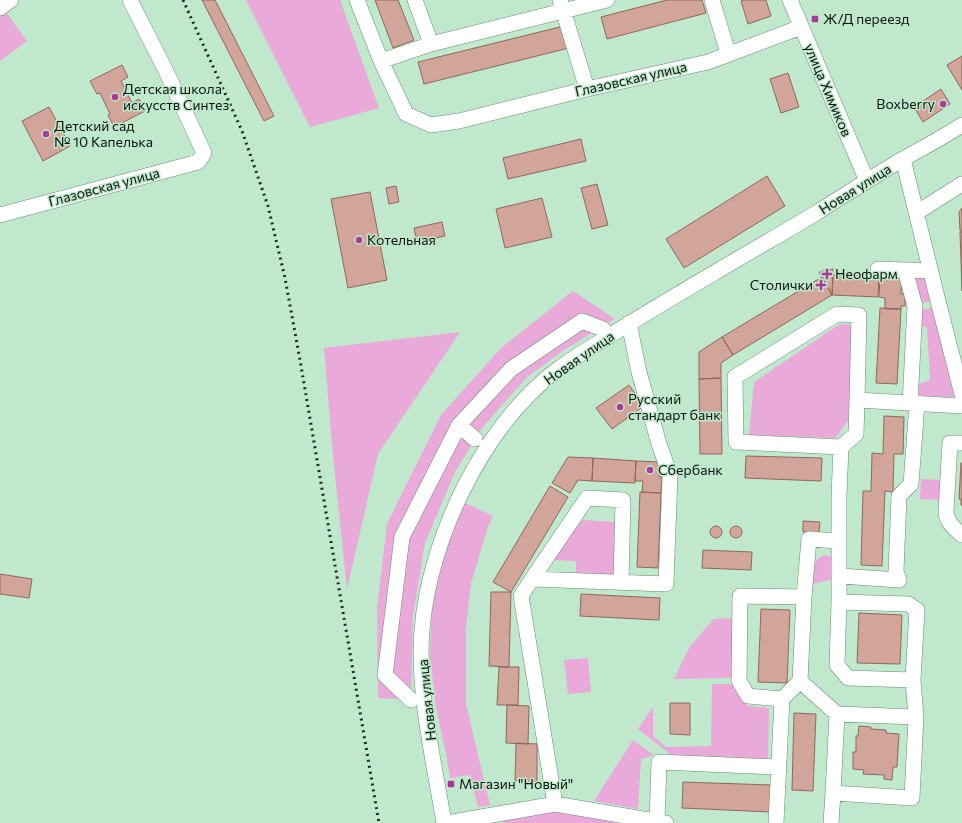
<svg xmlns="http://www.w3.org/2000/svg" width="962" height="823" viewBox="0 0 962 823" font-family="Commissioner,sans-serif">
<rect width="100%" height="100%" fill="#c0e8cd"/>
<path fill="#e9a9d9" d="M246 0H340L379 108 310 127Z
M6 12 27 41 0 61V16Z
M926 273 933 302 917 303 909 275Z
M573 291 615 319 564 350 527 377 482 428 455 472 425 543 413 616 411 700 378 698 377 608 387 524 441 415 501 348Z
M931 308 936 313 956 396 927 401 919 400V384L930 380 927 327 918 326V310Z
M840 324 854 325 848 421 835 438 749 435 754 382Z
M460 332 378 454 347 589 333 456 324 348Z
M921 479 941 480V500L920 499Z
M463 502 493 516 488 527 471 583 466 629V704L490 805 478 807 470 775 450 778 447 759 436 707 430 656 432 606 441 557Z
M582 520 616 522V577L576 575V561L552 560Z
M825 555 833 557 836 579 812 584C813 572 811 559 825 555Z
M733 618 732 678 674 679 689 648 704 630 714 619Z
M588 658 591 692 568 694 564 660Z
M712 684H732L739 696 748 706 769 708 768 760 674 757 638 729 653 707V736L666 747 711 746Z
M633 740 654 755 641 759 638 809 594 801Z
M563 810 625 823H504L503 820Z"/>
<path fill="#d1a599" stroke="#90675d" d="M202 0H215L274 116 264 121Z
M375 0H398L414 40 393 48Z
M667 0H702L706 13 607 39 601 17Z
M744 0H766L771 16 748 24 741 1Z
M564 26 569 48 424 84 418 62Z
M962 56V90L947 65Z
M122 65 128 77 121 81 132 103 139 99 145 111 114 127 108 115 110 114 100 93 97 94 90 81Z
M788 73 799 107 781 113 770 79Z
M941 89 950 104 923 122 914 107Z
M49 107 70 146 43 161 22 121Z
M581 139 586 161 508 179 503 158Z
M767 176 785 206 684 268 666 239Z
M597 184 608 225 592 229 581 188Z
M396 186 399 202 389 204 386 188Z
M370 192 387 280 348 288 331 199Z
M542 198 552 237 505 248 496 209Z
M962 208V231H960L959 212Z
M442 222 445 236 417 242 414 228Z
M960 232H962V291Z
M833 269V275L832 295 819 272Z
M833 275 879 277 878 297 832 295Z
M880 275 902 276 901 294H905V306H901V309H885V298L879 297Z
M822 277 832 295 733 355 722 337Z
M880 308 901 309 897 384 876 383Z
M722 337 733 355 721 363V378L699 379V352Z
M721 378 722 454H700L699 379Z
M629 385 644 406 612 429 596 408Z
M884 416 904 417 903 454H894L893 492 885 491 882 566 861 565 863 491H871L872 453 883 454Z
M746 456 822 458 821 481 745 478Z
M568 457 593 458 592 481 578 480 570 493 552 483Z
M593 458 636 461 635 483 592 481Z
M636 461 660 462 659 477H662L661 493 642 492 643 481H635Z
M961 463H962V506L961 505V499H959Z
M550 486 568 497 511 592 493 582Z
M640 492 661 493 658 568 637 567Z
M803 521 820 522 819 533 803 532Z
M710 532a6 6 0 1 1 12 0a6 6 0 1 1-12 0Z
M730 532a6 6 0 1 1 12 0a6 6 0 1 1-12 0Z
M703 550 752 552 751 570 702 568Z
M0 574 32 579 29 598 0 594Z
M491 592H511L509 667 489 666Z
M581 594 660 598 659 620 580 616Z
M761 609 790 610 787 683 758 682Z
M859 613 902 615 900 664 857 663Z
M499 667H519L518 705H497Z
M670 703H690V735L670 734Z
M507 705 529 706 528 744 506 743Z
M794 713 816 714 813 791 792 790Z
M859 726 871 727V729L886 730V733L899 734 897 767H893L892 780 884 779V775L863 774 864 770 853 769V752H856V736H858Z
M516 743 537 744V782L515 781Z
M683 782 771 785 770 812 682 808Z"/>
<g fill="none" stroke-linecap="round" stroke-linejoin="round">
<defs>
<path id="minor" d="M357 0 381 61 406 114 431 125 459 121 587 89 708 62 801 27
M560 0 587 89
M712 0 728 53
M790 0 867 181
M0 8 11 0
M431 44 607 0
M381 61 431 44 415 0
M903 159 939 305 962 394
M916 213 962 184
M0 215 198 162 204 153 165 69 130 0
M878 269 905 270
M910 404 915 306 905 270 931 271
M459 425 511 369 582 321 603 329
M962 443H950L946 511C946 522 954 528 962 535
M841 447 736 442 735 377 837 314 859 315 857 400
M840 576 899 580 896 572 899 496 911 484 917 404
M532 579 587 498 623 500 621 582
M839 602 837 665 848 678 913 680
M800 681 782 699 748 696 739 681 740 596 804 597
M411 700 385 675 402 537 459 425 475 439
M837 714 800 681 804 597 809 539 839 541
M833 793 837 714 916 717
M555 804 666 823
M657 821 659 762 778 767
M444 823C434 761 417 693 422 630 429 538 484 425 558 369 572 359 588 349 603 340 647 312 692 286 736 260 763 244 790 229 816 213 845 195 874 176 903 159 923 148 943 137 962 125
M447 823 555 804 521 596 532 579 666 584 670 475 659 444 639 372 629 323
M776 823 782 699
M831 823 833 793 912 798 916 717 913 680 917 610 908 604 839 602V496L841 447 856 434 857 400 962 406"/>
</defs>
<use href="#minor" stroke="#678b73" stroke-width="16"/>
<use href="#minor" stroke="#fff" stroke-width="15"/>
<path stroke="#1b2c21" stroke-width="3" stroke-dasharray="2 4" stroke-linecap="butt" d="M183 0 242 131 268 206 285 278 300 360 379 823"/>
</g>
<g fill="#aa3a97" stroke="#c0e8cd" stroke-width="1.5">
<rect x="811" y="15" width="8" height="8" rx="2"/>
<circle cx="115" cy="97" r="4"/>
<circle cx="943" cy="104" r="4"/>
<circle cx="46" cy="134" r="4"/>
<circle cx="359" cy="240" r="4"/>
<path d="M825 268h4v4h4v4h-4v4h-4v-4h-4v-4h4z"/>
<path d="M819 279h4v4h4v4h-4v4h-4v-4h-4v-4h4z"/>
<circle cx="620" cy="407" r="4"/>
<circle cx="650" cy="470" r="4"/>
<rect x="447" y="780" width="8" height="8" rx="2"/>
</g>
<g text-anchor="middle" stroke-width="3" stroke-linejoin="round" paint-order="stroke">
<g font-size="14" fill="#08160d" stroke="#c0e8cd" text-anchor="start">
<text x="823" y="24">Ж/Д переезд</text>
<text x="123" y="94">Детская школа<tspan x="123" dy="16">искусств Синтез</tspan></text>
<text x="935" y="109" text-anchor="end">Boxberry</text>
<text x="54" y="131">Детский сад<tspan x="54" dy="16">№ 10 Капелька</tspan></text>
<text x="367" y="245">Котельная</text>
<text x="835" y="279">Неофарм</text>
<text x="813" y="290" text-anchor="end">Столички</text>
<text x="628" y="404">Русский<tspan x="628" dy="16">стандарт банк</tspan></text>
<text x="658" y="475">Сбербанк</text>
<text x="459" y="789">Магазин "Новый"</text>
</g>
<g font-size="14" fill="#08160d" stroke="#c0e8cd">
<text transform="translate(631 79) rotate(-13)" y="5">Глазовская улица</text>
<text transform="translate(828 90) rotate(67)" y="5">улица Химиков</text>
<text transform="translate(104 187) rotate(-15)" y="5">Глазовская улица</text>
<text transform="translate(855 189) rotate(-32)" y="5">Новая улица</text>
<text transform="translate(579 358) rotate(-35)" y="5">Новая улица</text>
<text transform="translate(427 700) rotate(-96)" y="5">Новая улица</text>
</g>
</g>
</svg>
